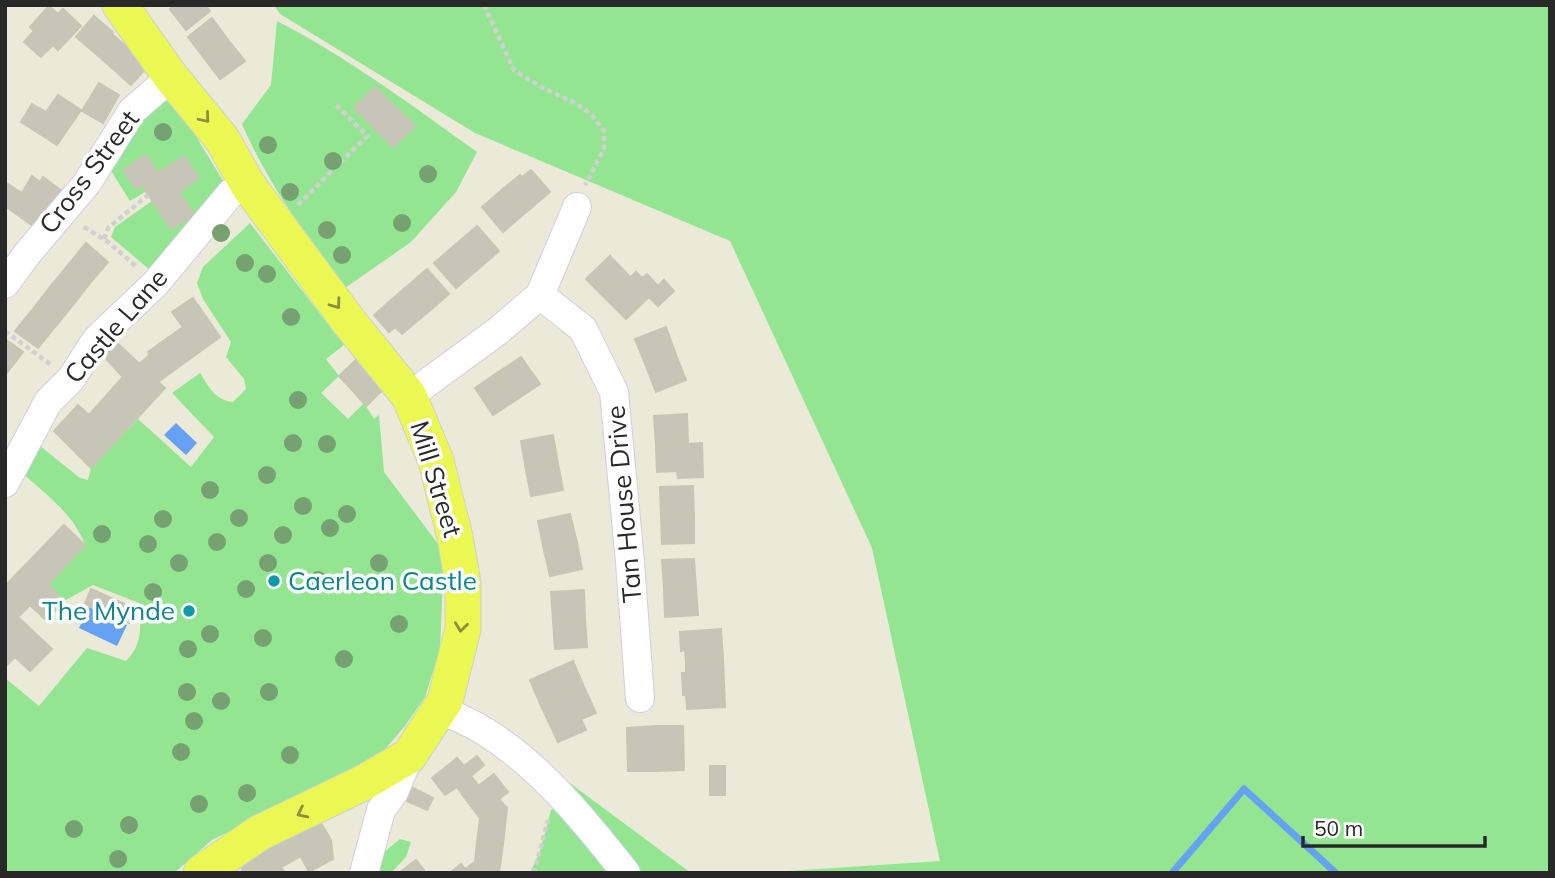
<svg xmlns="http://www.w3.org/2000/svg" width="1555" height="878" viewBox="0 0 1555 878" font-family="Mulish,sans-serif">
<rect width="100%" height="100%" fill="#ebe9d8"/>
<path fill="#94e591" d="M274 5H1550V873H759L940 861 872 548 730 241 475 133 280 14Z
M277 21C347 57 413 106 477 152L456 192 411 242 345 288C306 236 268 184 242 124L271 85Z
M172 97 228 189 150 270 111 237 115 227 152 201 145 192 130 201 108 166 136 118Z
M250 223 344 345 326 359 339 376 321 393 348 419 364 403 374 419 379 415 384 472 444 552 440 649 425 697 405 726 381 754 339 779 212 840 174 873H5V678L39 706 87 648 126 661C143 644 141 626 139 603L93 585 64 601 48 584 85 545C74 513 42 492 18 469L35 442 80 478 88 480 91 468 138 419 191 467 214 437 172 393 200 373C209 387 215 400 233 402L246 389 244 379 226 357 231 342 203 299 197 283 203 267Z
M567 781 691 873H530L540 851 551 810 567 803Z
M400 839 411 842 406 857 391 873H377L384 852Z"/>
<path fill="#65a2f4" d="M176 423 197 443 186 455 164 435Z
M89 607 127 625 117 646 79 628Z"/>
<g fill="none" stroke-linecap="round" stroke-linejoin="round">
<path stroke="#65a2f4" stroke-width="7" d="M1172 873 1244 789 1336 873"/>
</g>
<path fill="#c6c5b8" stroke="#c6c6b2" stroke-width="2" d="M174 5H205L210 11 186 30 170 9Z
M49 6 58 14 63 9 81 26 58 50 53 45 41 57 24 42 34 31 30 27Z
M94 16 113 32 95 53 76 37Z
M212 18 228 40 204 58 188 37Z
M112 34 148 66 131 85 95 53Z
M228 40 245 61 220 79 204 58Z
M99 83 119 95 103 123 82 111Z
M375 87 415 126 393 147 354 108Z
M58 95 81 110 57 145 21 122 32 104 46 112Z
M146 155 158 173 184 156 199 178 179 192 194 214 171 229 142 185 136 189 123 170Z
M531 170 550 192 524 214 503 189 520 175 522 177Z
M32 176 40 182 43 177 63 192 49 211 22 193Z
M8 184 49 211 33 226 5 206V187Z
M503 189 524 214 503 232 482 207Z
M477 226 499 251 477 270 455 245Z
M86 243 108 262 90 283 68 265Z
M455 245 477 270 456 288 434 263Z
M610 256 631 278 607 300 586 279Z
M68 265 90 283 73 305 50 287Z
M427 269 449 294 427 313 405 288Z
M636 272 642 278 647 274 658 286 664 280 674 291 658 306 649 297 626 319 607 300Z
M50 287 73 305 55 327 33 309Z
M405 288 427 313 402 334 395 327 389 332 374 315Z
M193 298 220 337 158 382 139 364 150 355 148 352 183 327 172 312Z
M33 309 55 327 38 348 15 331Z
M666 327 676 355 646 366 635 339Z
M5 339 23 352 6 374H5Z
M113 339 165 388 91 468 54 431 78 405 89 415 123 377 107 360 105 347Z
M676 355 686 380 656 392 646 366Z
M359 357 373 372 353 391 339 376Z
M521 357 540 384 516 400 497 373Z
M373 372 386 387 366 406 353 391Z
M497 373 516 400 493 415 475 388Z
M687 414 688 444 656 446 654 416Z
M553 435 558 464 526 470 521 441Z
M702 443 703 477 678 478 677 471 657 472 656 446Z
M558 464 563 490 531 496 526 470Z
M693 486 694 515 661 516 660 487Z
M570 514 577 543 544 550 538 521Z
M694 515V543L662 544 661 516Z
M64 525 85 545 48 584 64 601 46 620 30 605 18 617 52 649 30 671 15 657 5 667V586Z
M577 543 582 569 550 576 544 550Z
M694 559 696 587 664 589 662 560Z
M696 587 698 615 665 617 664 589Z
M91 589 136 609 129 623 85 604Z
M584 590 585 619 553 621 551 592Z
M585 619 587 647 555 649 553 621Z
M721 629 723 659 686 661 685 650 681 651 680 632Z
M723 659 725 707 687 709 686 695H683L682 673H686V661Z
M573 661 584 687 541 706 530 680Z
M584 687 596 713 581 719 586 730 558 742 541 706Z
M656 726 657 771H628L627 728Z
M656 726H683L684 770 657 771Z
M477 756 484 765 471 776 479 786 464 797 457 787 445 795 432 778 457 758 464 766Z
M710 766H725V795H710Z
M494 774 508 792 499 799 507 808 480 818 464 797Z
M413 788 433 798 427 810 407 801Z
M507 808 503 844 477 842 480 818Z
M321 823 331 840 333 859 309 872 291 838Z
M291 838 301 856 281 867 272 848Z
M477 842 503 844 499 873H492L475 862Z
M272 848 284 872 283 873H265L256 857Z
M256 857 265 873H244L240 865Z
M416 860 424 870 421 873H399Z
M475 862 492 873H450L461 864 465 869Z"/>
<g fill="none" stroke-linecap="round" stroke-linejoin="round">
<defs>
<path id="minor" d="M5 284 27 254 87 183 132 111 171 77
M540 295 577 207
M409 396 498 331 540 295 583 329 614 392 630 562 640 698
M5 483 48 402 71 379 96 340 155 284 231 193 248 185
M439 709C454 716 470 722 484 731 541 766 585 821 626 873
M364 873 381 810 394 792 409 756"/>
<path id="major" d="M120 5 171 77 222 139 248 185 350 323 409 396 436 461 455 537 463 583V629L445 701 409 756 363 783 259 833 201 873"/>
</defs>
<use href="#minor" stroke="#d0cee2" stroke-width="30"/>
<use href="#major" stroke="#d0d0d0" stroke-width="37"/>
<path stroke="#d0d0d0" stroke-width="4.5" stroke-dasharray="5 3.5" stroke-linecap="butt" d="M484 5 514 70 541 87 575 103 591 114 604 131V149L585 185
M298 205 367 136 336 105
M84 227 108 242 138 268
M104 239 108 228 148 195
M5 331 50 364
M534 873 548 820"/>
<use href="#minor" stroke="#fff" stroke-width="28"/>
<use href="#major" stroke="#ebf752" stroke-width="35"/>
</g>
<g fill="#76a272">
<circle cx="163" cy="132" r="9"/>
<circle cx="268" cy="145" r="9"/>
<circle cx="333" cy="161" r="9"/>
<circle cx="428" cy="174" r="9"/>
<circle cx="290" cy="192" r="9"/>
<circle cx="402" cy="223" r="9"/>
<circle cx="327" cy="230" r="9"/>
<circle cx="221" cy="233" r="9"/>
<circle cx="342" cy="255" r="9"/>
<circle cx="245" cy="263" r="9"/>
<circle cx="267" cy="274" r="9"/>
<circle cx="291" cy="317" r="9"/>
<circle cx="298" cy="400" r="9"/>
<circle cx="293" cy="443" r="9"/>
<circle cx="327" cy="444" r="9"/>
<circle cx="267" cy="475" r="9"/>
<circle cx="210" cy="490" r="9"/>
<circle cx="303" cy="506" r="9"/>
<circle cx="347" cy="514" r="9"/>
<circle cx="239" cy="518" r="9"/>
<circle cx="163" cy="519" r="9"/>
<circle cx="330" cy="528" r="9"/>
<circle cx="102" cy="534" r="9"/>
<circle cx="283" cy="535" r="9"/>
<circle cx="217" cy="542" r="9"/>
<circle cx="148" cy="544" r="9"/>
<circle cx="179" cy="563" r="9"/>
<circle cx="268" cy="563" r="9"/>
<circle cx="379" cy="563" r="9"/>
<circle cx="318" cy="580" r="9"/>
<circle cx="246" cy="589" r="9"/>
<circle cx="153" cy="592" r="9"/>
<circle cx="399" cy="624" r="9"/>
<circle cx="210" cy="634" r="9"/>
<circle cx="263" cy="638" r="9"/>
<circle cx="188" cy="649" r="9"/>
<circle cx="344" cy="659" r="9"/>
<circle cx="187" cy="692" r="9"/>
<circle cx="269" cy="692" r="9"/>
<circle cx="221" cy="701" r="9"/>
<circle cx="194" cy="721" r="9"/>
<circle cx="181" cy="752" r="9"/>
<circle cx="290" cy="755" r="9"/>
<circle cx="247" cy="793" r="9"/>
<circle cx="199" cy="804" r="9"/>
<circle cx="129" cy="825" r="9"/>
<circle cx="74" cy="829" r="9"/>
<circle cx="118" cy="859" r="9"/>
</g>
<defs><path id="oneway-chevron" d="M-2-3.5L2.5 0L-2 3.5" fill="none" stroke-width="1.6" stroke-linecap="round" stroke-linejoin="round" transform="scale(1.75)"/></defs>
<g stroke="#8a903d">
<use href="#oneway-chevron" transform="translate(205 118) rotate(50)"/>
<use href="#oneway-chevron" transform="translate(336 304) rotate(54)"/>
<use href="#oneway-chevron" transform="translate(461 627) rotate(97)"/>
<use href="#oneway-chevron" transform="translate(302 813) rotate(154)"/>
</g>
<g fill="#0f9aa8" stroke="#fff" stroke-width="2.5">
<circle cx="274" cy="581" r="7"/>
<circle cx="189" cy="611" r="7"/>
</g>
<g text-anchor="middle" stroke-width="7" stroke-linejoin="round" paint-order="stroke">
<g font-size="26" fill="#282828" stroke="#fff">
<text transform="translate(89 172) rotate(-53)" y="9">Cross Street</text>
<text transform="translate(116 326) rotate(-49)" y="9">Castle Lane</text>
<text transform="translate(436 479) rotate(73)" y="9">Mill Street</text>
<text transform="translate(624 504) rotate(-95)" y="9">Tan House Drive</text>
</g>
<g font-size="26" fill="#0d838f" stroke="#fff" text-anchor="start">
<text x="288" y="590">Caerleon Castle</text>
<text x="175" y="620" text-anchor="end">The Mynde</text>
</g>
</g>
<rect width="1555" height="878" fill="none" stroke="#282828" stroke-width="14"/>
<path d="M1303 836v10h182v-10" fill="none" stroke="#282828" stroke-width="3.5"/>
<text x="1314" y="836" font-size="21" fill="#282828" stroke="#ffffff" stroke-width="5" paint-order="stroke">50 m</text>
</svg>
